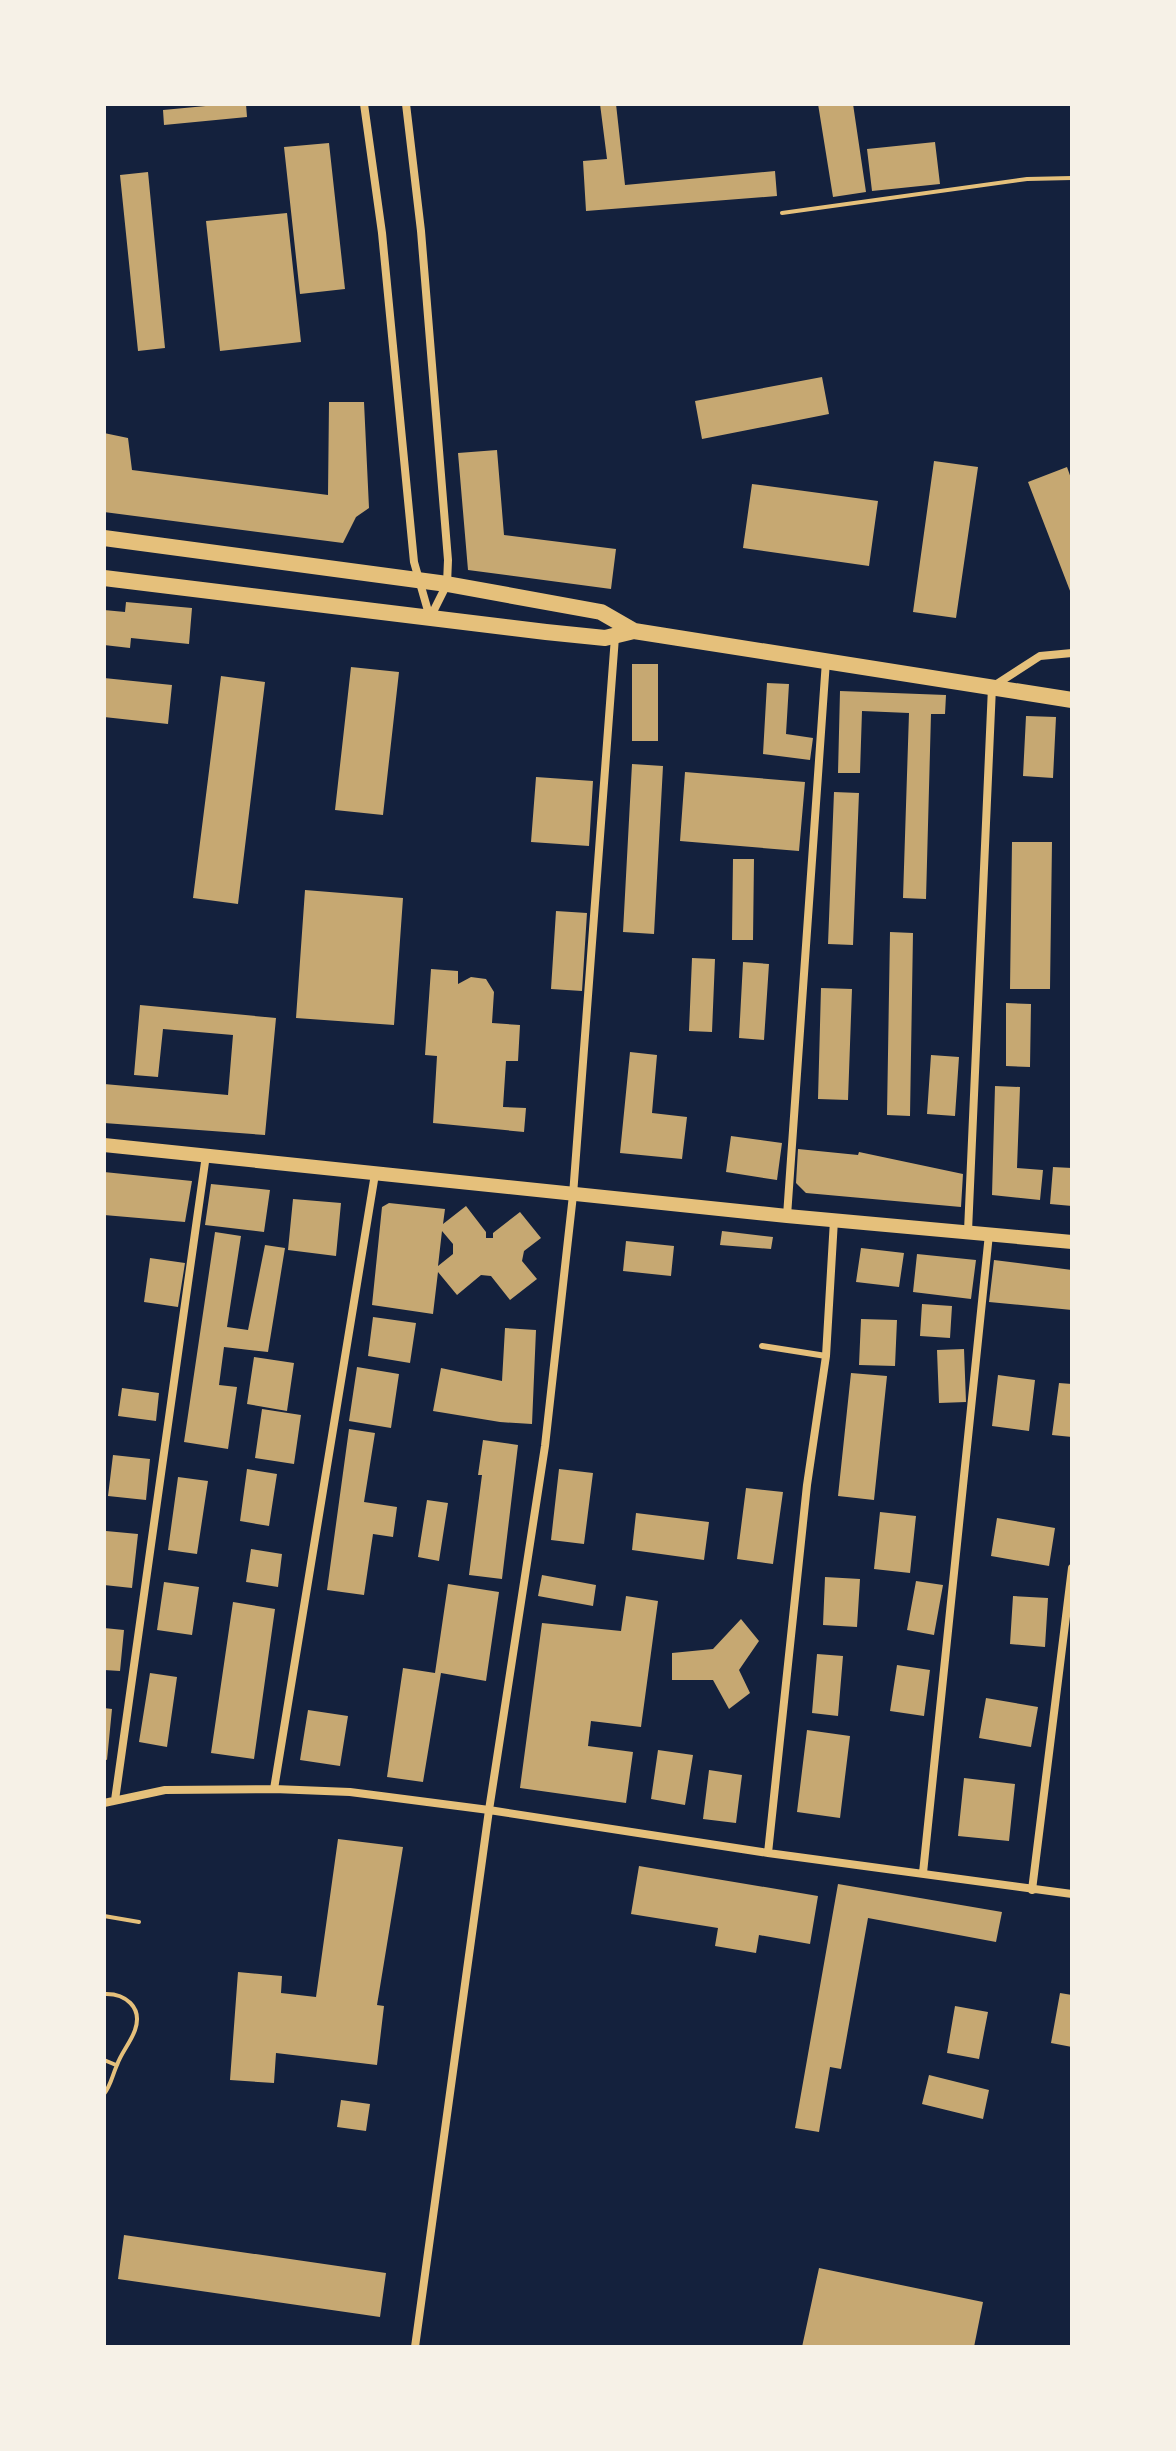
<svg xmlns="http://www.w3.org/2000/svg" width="1176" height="2451" viewBox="0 0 1176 2451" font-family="'Varela Round',sans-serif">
<rect width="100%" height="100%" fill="#14213d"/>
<path fill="#c6a872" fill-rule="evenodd" d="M227 104H246L247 117 164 125 163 110Z
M600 104H616L625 185 775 171 777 196 586 211 583 161 607 159Z
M818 104H853L866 192 833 197Z
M935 142 940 184 872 191 867 149Z
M329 143 345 289 300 294 284 147Z
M148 172 165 348 138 351 120 175Z
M287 213 301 342 220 351 206 221Z
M822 377 829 414 702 439 695 401Z
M329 402H364L369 508 356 517 343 543 104 512V433L128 438 132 470 328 495Z
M497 450 504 535 616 549 611 589 468 570 458 453Z
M934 461 978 467 956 618 913 612Z
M1067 467 1072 481V596L1028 482Z
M752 484 878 501 869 566 743 548Z
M126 602 192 608 189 644 131 638 130 648 104 645V610L125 612Z
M632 664H658V741H632Z
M351 667 399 672 383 815 335 810Z
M221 676 265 682 238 904 193 898Z
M104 678 172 685 168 724 104 717Z
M767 683 789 684 786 734 813 738 810 760 763 754Z
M840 691 946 695 945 714H931L926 899 903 898 909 713 862 711 860 773H838Z
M1026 716 1056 717 1053 778 1023 776Z
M632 764 663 766 654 934 623 932Z
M685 772 805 782 799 851 680 841Z
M536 777 593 781 589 846 531 842Z
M834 792 859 793 853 945 828 944Z
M1012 842H1052L1050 989H1010Z
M733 859H754L753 940H732Z
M305 890 403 898 394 1025 296 1018Z
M556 911 587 913 582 991 551 989Z
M890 932 913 933 910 1116 887 1115Z
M692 958 715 959 712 1032 689 1031Z
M743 962 769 964 764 1040 739 1038Z
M431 969 458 971V984L471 977 486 979 494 992 492 1023 520 1025 518 1061H506L503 1107 526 1108 524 1132 433 1123 437 1056 425 1055Z
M821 988 852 989 848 1100 818 1099Z
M1006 1003 1031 1004 1030 1067 1006 1066Z
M140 1005 276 1018 265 1135 104 1123V1084L228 1095 233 1035 163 1029 158 1077 134 1075Z
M630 1052 657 1055 652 1113 687 1117 682 1159 620 1153Z
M931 1055 959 1057 955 1116 927 1114Z
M995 1086 1020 1087 1017 1168 1043 1170 1040 1200 992 1195Z
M731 1136 782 1143 777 1180 726 1172Z
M798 1149 858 1155 859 1152 963 1174 961 1207 806 1193 796 1183Z
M1053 1167 1072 1168V1206L1050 1204Z
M104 1172 192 1181 185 1222 104 1215Z
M211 1184 270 1190 264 1232 205 1225Z
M293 1199 341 1203 336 1256 288 1250Z
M389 1203 445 1209 443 1224 466 1206 486 1232V1238H493V1233L520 1212 541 1238 524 1251 522 1261 537 1279 510 1300 491 1276 481 1275 457 1295 438 1272 433 1314 372 1305 382 1207ZM442 1231 453 1244V1254L438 1266Z
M722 1231 773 1237 771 1249 720 1245Z
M215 1232 241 1236 227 1327 248 1330 265 1245 285 1248 268 1352 224 1347 219 1385 237 1387 228 1449 184 1442Z
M626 1241 674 1246 671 1276 623 1271Z
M861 1248 904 1253 899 1287 856 1282Z
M917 1254 976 1260 971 1299 913 1292Z
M150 1258 185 1263 178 1307 144 1302Z
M994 1260 1072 1270V1310L989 1302Z
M922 1304 952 1306 950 1338 920 1336Z
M373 1317 416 1323 410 1363 368 1356Z
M861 1319 897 1320 895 1366 859 1365Z
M505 1328 536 1330 532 1424 500 1422 433 1411 441 1368 502 1381Z
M964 1349 966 1402 939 1403 937 1350Z
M254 1357 294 1363 287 1411 247 1404Z
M357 1367 399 1374 391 1428 349 1421Z
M851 1373 887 1376 874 1500 838 1496Z
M998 1375 1035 1380 1029 1431 992 1426Z
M1059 1383 1072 1384V1437L1052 1435Z
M122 1388 159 1393 156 1421 118 1416Z
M262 1409 301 1415 294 1464 255 1458Z
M349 1429 375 1433 364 1502 397 1507 393 1537 373 1534 364 1595 327 1590Z
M483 1440 518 1445 502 1579 469 1575 482 1475H478Z
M113 1455 150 1459 146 1500 108 1496Z
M247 1469 277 1474 269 1526 240 1521Z
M559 1469 593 1473 584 1544 551 1540Z
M178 1477 208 1481 197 1554 168 1550Z
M746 1488 783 1492 773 1564 737 1559Z
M427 1500 448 1503 439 1561 418 1557Z
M880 1512 916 1516 910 1573 874 1569Z
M636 1513 709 1522 704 1560 632 1550Z
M997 1518 1055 1528 1049 1566 991 1556Z
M106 1531 138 1534 132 1588 104 1585Z
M251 1549 282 1554 278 1587 246 1582Z
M542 1575 596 1585 593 1606 538 1596Z
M825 1577 860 1579 857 1627 823 1625Z
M916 1581 943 1585 934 1635 907 1630Z
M164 1582 199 1587 192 1635 157 1630Z
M448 1584 499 1592 486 1681 441 1673 423 1782 387 1777 403 1668 435 1673Z
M626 1596 658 1601 641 1727 591 1721 588 1746 633 1752 626 1803 520 1788 542 1623 621 1631Z
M1013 1596 1048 1598 1045 1647 1010 1644Z
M233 1602 275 1609 254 1759 211 1753Z
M741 1619 759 1641 739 1670 750 1693 729 1709 713 1680H672V1653L713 1649Z
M104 1628 124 1630 120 1671 104 1670Z
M817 1654 843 1656 838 1716 812 1713Z
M897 1665 930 1670 924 1716 890 1711Z
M150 1673 177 1677 167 1747 139 1742Z
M986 1698 1038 1707 1031 1747 979 1738Z
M104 1708 112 1709 107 1760 104 1759Z
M308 1710 348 1716 340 1766 300 1760Z
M807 1730 850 1736 840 1818 797 1812Z
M658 1750 693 1755 685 1805 651 1799Z
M709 1770 742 1775 736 1823 703 1819Z
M964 1778 1015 1784 1009 1841 958 1836Z
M338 1839 403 1847 377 2005 384 2006 377 2065 276 2053 274 2083 230 2080 238 1972 282 1976 281 1993 316 1997Z
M639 1866 818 1896 810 1944 759 1935 756 1953 715 1946 718 1928 631 1914Z
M838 1884 1002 1912 996 1942 868 1918 841 2069 830 2067 819 2132 795 2128Z
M1060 1993 1072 1995V2047L1051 2043Z
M955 2006 988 2012 979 2059 947 2053Z
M929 2075 989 2090 983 2119 922 2104Z
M341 2100 370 2104 366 2131 337 2127Z
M124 2235 386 2273 380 2317 118 2279Z
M819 2268 983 2302 974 2347H802Z"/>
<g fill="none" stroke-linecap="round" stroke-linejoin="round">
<path stroke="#e5c07b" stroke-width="4" d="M782 213 1027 179 1072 178
M104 1916 139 1922
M104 1994C125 1993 143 2007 135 2030 131 2042 121 2053 117 2065 112 2076 111 2085 104 2094
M104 2060 116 2065"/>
<path stroke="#e5c07b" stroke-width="6" d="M762 1346 826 1356"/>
<path stroke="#e5c07b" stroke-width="8" d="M364 104 382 233 414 562 430 618
M406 104 421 231 448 560 447 584 430 618
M787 1216 826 661
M968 1231 992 687 1040 656 1072 653
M274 1789 375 1174
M115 1800 206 1155
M104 1803 165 1790 274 1789 350 1792 489 1810 768 1853 1072 1894
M768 1853 807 1485 826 1356 834 1220
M923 1873 989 1234
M1032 1890 1072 1568
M415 2347 489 1810 545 1446 573 1195 615 637"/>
<path stroke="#e5c07b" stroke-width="14" d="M104 1145 787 1216 1072 1242"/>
<path stroke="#e5c07b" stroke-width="16" d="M104 538 447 584 601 612 634 631
M104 578 546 632 605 638 634 631 1072 700"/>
</g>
<rect width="1176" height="2451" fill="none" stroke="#f6f1e7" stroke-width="212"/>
</svg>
